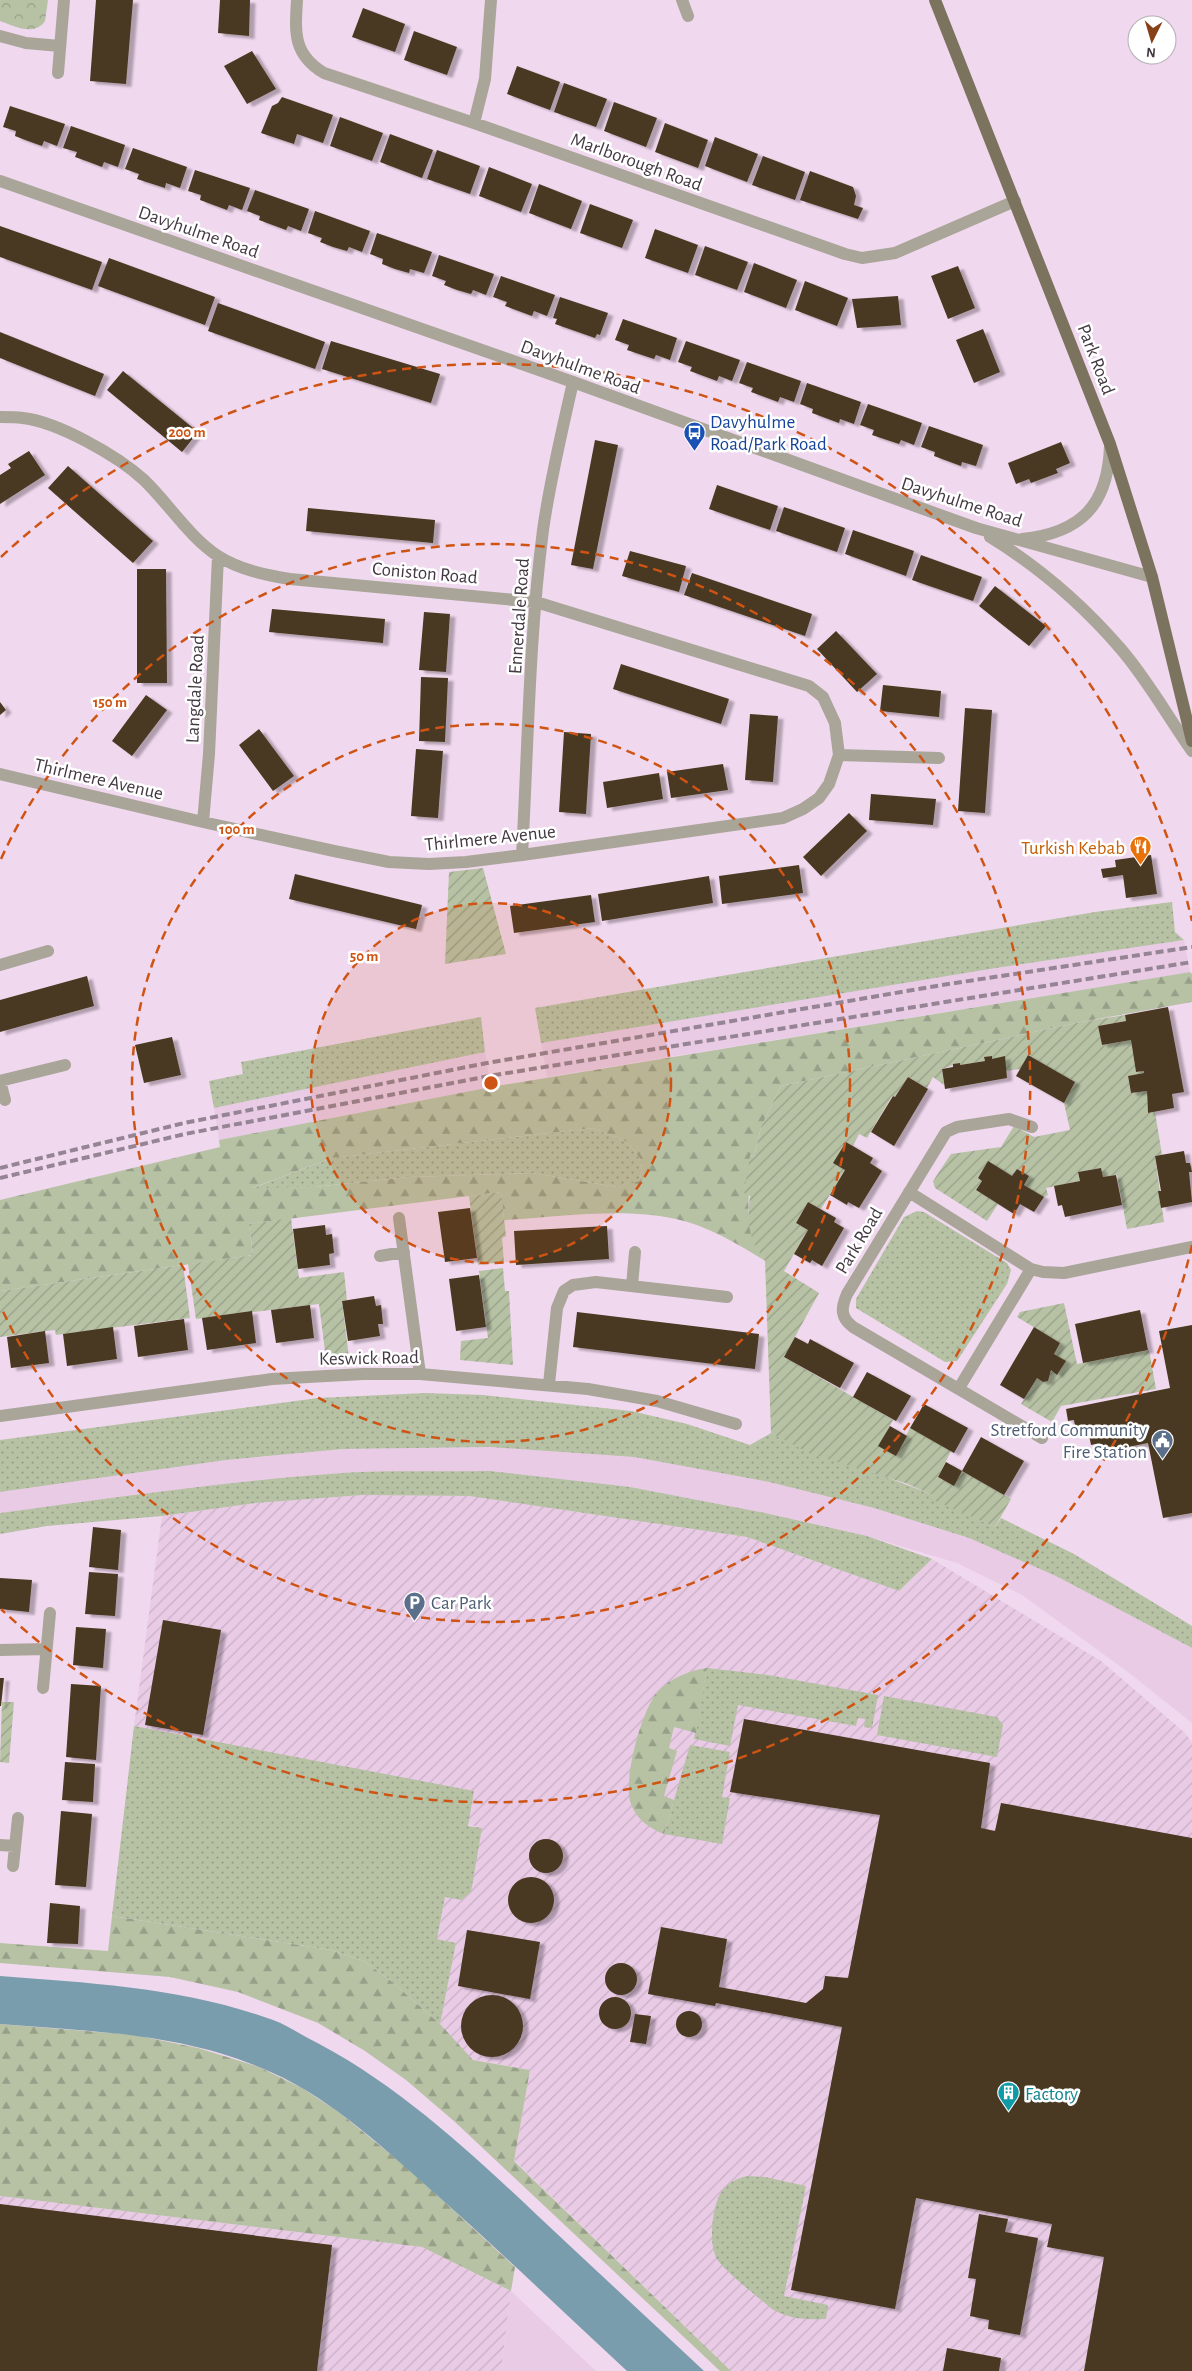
<svg xmlns="http://www.w3.org/2000/svg" width="1192" height="2371" viewBox="0 0 1192 2371" font-family="'Alegreya Sans',sans-serif">
<defs>
<pattern id="industrial-furrows" width="10" height="10" patternUnits="userSpaceOnUse" patternTransform="scale(1.25)"><rect width="10" height="10" fill="#e9cbe6"/><path d="M-1 1l2-2M0 10L10 0M9 11l2-2" fill="none" stroke="#c9afc6"/></pattern>
<pattern id="grass-dots" width="8" height="8" patternUnits="userSpaceOnUse" patternTransform="scale(1.25)"><rect width="8" height="8" fill="#b7c2a5"/><path d="M2 2h.1M6 6h.1" fill="none" stroke="#969f88" stroke-width="1.8" stroke-linecap="round"/></pattern>
<pattern id="forest-firs" width="22" height="20" patternUnits="userSpaceOnUse" patternTransform="scale(1.25)"><rect width="22" height="20" fill="#b7c2a5"/><path d="M5 1l3.5 6h-7zM16 11l3.5 6h-7z" fill="#969f88"/></pattern>
<pattern id="park-crowns" width="20" height="18" patternUnits="userSpaceOnUse" patternTransform="scale(1.25)"><rect width="20" height="18" fill="#b7c2a5"/><path d="M2 6a3 3 0 1 1 6 0M12 15a3 3 0 1 1 6 0" fill="none" stroke="#969f88"/></pattern>
<pattern id="garden-furrows" width="10" height="10" patternUnits="userSpaceOnUse" patternTransform="scale(1.25)"><rect width="10" height="10" fill="#b7c2a5"/><path d="M-1 1l2-2M0 10L10 0M9 11l2-2" fill="none" stroke="#969f88"/></pattern>
<filter id="shadow"><feDropShadow dx="5.5" dy="3" stdDeviation="1" flood-color="#0004"/></filter>
</defs>
<rect width="100%" height="100%" fill="#f0d8ee"/>
<path fill="#e9cbe6" d="M1184 940 1190 972 547 1077 541 1043 996 968Z
M485 1052 491 1087 219 1140 214 1108Z
M490 1447 634 1457 769 1482 874 1508 969 1538 1056 1576 1192 1648V1723L1128 1672 1022 1595 957 1563 867 1536 765 1513 630 1487 229 1484 0 1513V1492L226 1460 343 1449Z
M511 2291 596 2371H501Z"/>
<path fill="url(#industrial-furrows)" d="M363 1495 469 1496 747 1537 899 1591 932 1559 1101 1661 1184 1732 1192 1742V2371H731L514 2160 530 2070 470 2059 440 2024 456 1943 437 1939 445 1897 481 1828 134 1726 162 1516 256 1503Z
M0 2196 422 2247 511 2291 501 2371H0Z"/>
<path fill="url(#grass-dots)" d="M1172 902 1175 932 1184 940 996 968 541 1043 535 1008 1095 912Z
M481 1017 485 1052 214 1108 209 1081 243 1074 241 1062Z
M593 1128 627 1142 642 1161 640 1182 617 1187 532 1173 409 1177 314 1187 250 1189 332 1158Z
M917 1211 924 1212 1007 1263 1011 1270 1007 1284 957 1361 945 1362 856 1308V1299L904 1217Z
M425 1393 483 1395 631 1411 687 1424 750 1445 771 1433 936 1496 934 1499 995 1527 1001 1518 1074 1554 1192 1626V1648L1056 1576 969 1538 874 1508 769 1482 634 1457 490 1447 343 1449 226 1460 0 1492V1440L318 1398Z
M490 1471 630 1487 765 1513 867 1536 932 1559 899 1591 747 1537 469 1496 363 1495 256 1503 162 1516 47 1526 0 1534V1513C114 1498 228 1481 342 1473 391 1470 441 1472 490 1471Z
M707 1668 768 1675 878 1695 872 1728 864 1727 865 1719 858 1718 856 1726 738 1705 730 1746 694 1739Z
M884 1696 997 1717 1003 1725 997 1757 877 1735Z
M134 1726 474 1791 468 1826 482 1828 471 1892 461 1900 445 1897 437 1939 456 1943 440 2024 391 1981 364 1961 331 1950 112 1916Z
M690 1745 730 1752 722 1797 730 1798 722 1844 664 1834Z
M748 2176 765 2177 806 2186 784 2296 828 2305 826 2319C805 2320 789 2319 772 2309 758 2297 725 2272 717 2259 708 2245 712 2204 722 2191 729 2182 737 2178 748 2176Z"/>
<path fill="url(#forest-firs)" fill-rule="evenodd" d="M1190 972 1192 974V1002L1081 1022 781 1086 761 1127 754 1157 751 1155C750 1191 741 1232 765 1261 738 1244 708 1226 676 1219 620 1207 560 1217 504 1220L501 1192 249 1224 253 1255 0 1291V1200L220 1147 219 1140 491 1087ZM593 1128 627 1142 642 1161 640 1181 617 1187 532 1173 409 1177 314 1187 252 1188 332 1158Z
M707 1668 696 1733 674 1727 669 1748 677 1751 664 1796 674 1800 664 1834C649 1828 637 1820 631 1804 622 1782 642 1707 659 1690 671 1678 691 1670 707 1668Z
M112 1916 331 1950 364 1961 391 1981 440 2024 473 2060 530 2070 514 2161 731 2371H720L455 2122 406 2080 365 2051 318 2023 238 1992 170 1977 0 1963V1943L108 1951Z
M0 2024 135 2035 198 2048 259 2067 302 2088 340 2113 411 2171 515 2267 511 2291 422 2247 0 2196Z"/>
<path fill="url(#park-crowns)" d="M0 0H48L45 21C34 37 14 26 0 21Z"/>
<path fill="url(#garden-furrows)" d="M483 868 506 954 445 964 449 872Z
M1125 1015 1126 1021 1098 1026 1102 1045 1131 1040 1136 1072 1144 1071V1073L1128 1077 1131 1093 1147 1091 1148 1113 1155 1112 1162 1155 1155 1156 1164 1222 1127 1229 1117 1175 1103 1177 1101 1168 1078 1172 1080 1181 1046 1188 1048 1195 1044 1197 1024 1185 1029 1176 1017 1169 1012 1176 988 1162 978 1178 982 1181 976 1190 998 1204 987 1221 935 1188 933 1181 951 1154 1001 1147 1014 1126 1034 1137 1070 1130 1064 1103 1075 1082 1028 1055 1020 1069 1006 1071 992 1059V1056L984 1058 985 1061 960 1065 959 1063 942 1069 944 1085 933 1077 927 1088 908 1077 895 1097 892 1096 867 1138 859 1134 853 1146 846 1142 834 1163 845 1170 821 1209 808 1202 796 1223 808 1230 784 1271 819 1293 784 1357 893 1420 879 1446 896 1456 910 1428 951 1451 938 1477 954 1486 962 1471 1011 1499 995 1527 933 1500 935 1496 905 1483 811 1454 771 1433 765 1261C748 1240 747 1222 750 1196L744 1193 750 1155 754 1157 761 1127 781 1086 1081 1022Z
M501 1192 506 1236 502 1238 504 1262 478 1265 469 1196Z
M291 1218 299 1278 344 1272 347 1300 342 1301 349 1358 326 1359 319 1304 196 1319 188 1264 253 1255 249 1224Z
M183 1265 190 1318 56 1335 55 1330 0 1337V1291Z
M503 1268 505 1291H509L513 1365 460 1360 461 1341 488 1338 479 1271Z
M1064 1303 1077 1364 1149 1350 1156 1389 1061 1406 1052 1422 1021 1404 1037 1378 1043 1382 1048 1381 1051 1370 1058 1374 1065 1361 1054 1354 1060 1343 1017 1317 1020 1312Z
M2 1702H14L9 1763 0 1762Z"/>
<path fill="#799dac" d="M0 1976C92 1983 185 1988 273 2020 284 2024 295 2031 306 2037 394 2081 467 2149 538 2216 593 2268 649 2319 704 2371H627C561 2310 497 2248 430 2189 378 2143 325 2093 259 2067 178 2033 87 2031 0 2024Z"/>
<path fill="#4a3820" filter="url(#shadow)" d="M96 0H133L126 84 90 81Z
M220 0H250L249 36 218 33Z
M363 8 405 24 395 52 352 37Z
M414 31 457 47 447 75 404 60Z
M252 51 276 89 247 104 224 66Z
M517 66 560 82 550 110 507 94Z
M564 83 607 99 596 127 554 112Z
M282 97 333 115 323 143 297 134 294 144 261 133 272 106 278 103Z
M614 102 657 118 646 147 604 131Z
M10 106 65 124 57 146 44 141 42 146 28 141 15 136 16 131 3 127Z
M340 117 383 133 372 161 330 146Z
M665 123 708 140 698 168 655 152Z
M71 126 125 145 118 167 104 162 102 167 89 162 75 157 77 152 63 148Z
M390 134 433 150 422 178 380 162Z
M715 137 758 154 747 182 705 166Z
M133 148 187 167 180 188 166 183 165 188 137 179 139 174 125 169Z
M437 150 480 166 470 194 427 179Z
M763 156 805 172 795 200 752 185Z
M489 167 532 184 521 212 479 196Z
M195 170 250 188 242 210 229 205 227 210 200 200 201 195 188 191Z
M810 171 853 187 856 196 854 205 863 208 858 219 800 200Z
M539 184 582 201 571 229 529 213Z
M255 190 309 209 301 231 288 226 286 230 259 220 260 216 247 211Z
M590 204 633 220 622 248 580 233Z
M315 211 370 231 362 252 349 247 347 251 333 247 320 242 322 238 308 233Z
M0 226 102 262 92 290 0 257Z
M655 229 698 245 688 273 645 258Z
M377 233 432 252 424 273 410 269 409 273 395 269 382 264 383 259 370 254Z
M705 246 748 262 737 290 695 275Z
M439 255 494 274 486 295 473 290 471 294 457 290 444 285 446 281 432 276Z
M109 258 215 297 205 325 98 286Z
M754 263 797 280 786 308 744 292Z
M958 266 975 308 948 319 931 276Z
M501 276 555 295 547 316 534 311 532 316 505 306 507 302 493 297Z
M805 281 848 298 837 326 795 310Z
M898 296 901 325 857 328 852 299Z
M560 297 608 313 600 335 597 334 595 338 555 324 557 319 553 318Z
M218 303 325 342 315 369 208 331Z
M623 319 677 338 670 360 656 355 654 359 627 350 629 345 615 340Z
M983 329 1000 372 974 383 956 340Z
M0 332 104 374 95 396 0 358Z
M331 341 440 374 431 403 322 369Z
M686 341 740 360 732 381 719 376 717 381 690 371 692 367 678 362Z
M747 362 801 381 794 402 780 397 778 402 751 392 753 388 739 383Z
M123 371 198 432 182 452 107 390Z
M807 383 861 402 854 424 840 419 839 423 812 413 813 409 800 404Z
M868 404 922 423 914 445 901 440 899 444 872 435 874 430 860 425Z
M929 426 983 445 976 466 962 462 961 466 934 456 935 452 921 447Z
M595 440 618 445 593 569 571 565Z
M1061 442 1070 463 1056 469 1058 473 1031 483 1029 479 1016 484 1008 463Z
M29 451 45 475 0 504V475L11 468 8 464Z
M68 466 153 541 133 563 48 488Z
M717 485 778 506 770 530 709 509Z
M784 507 845 528 837 552 776 531Z
M308 508 435 520 433 543 306 531Z
M853 530 914 551 906 576 845 554Z
M630 551 686 566 679 592 622 576Z
M921 555 982 577 973 601 912 580Z
M137 569H166L167 683H137Z
M692 573 812 614 805 636 684 595Z
M995 586 1046 626 1029 646 979 606Z
M272 609 385 619 383 643 269 632Z
M424 612 450 614 446 672 419 670Z
M836 631 877 674 857 692 817 649Z
M621 664 729 699 721 724 613 689Z
M421 677 448 678 445 742 419 741Z
M883 685 941 691 939 717 880 711Z
M146 695 167 710 132 756 112 741Z
M0 702 6 710 0 715Z
M965 708 992 710 985 813 958 811Z
M750 714 778 716 773 782 745 780Z
M259 729 294 776 273 791 239 745Z
M564 732 591 734 586 814 559 812Z
M416 749 443 751 438 818 411 816Z
M723 764 728 790 671 798 667 772Z
M659 773 663 799 607 808 603 782Z
M871 794 936 799 933 825 869 820Z
M849 813 867 831 821 876 803 857Z
M1151 855 1157 894 1126 898 1123 875 1103 878 1101 869 1116 867 1115 860Z
M799 865 803 893 722 904 719 876Z
M295 874 422 905 416 929 289 899Z
M709 876 713 903 602 921 598 894Z
M591 895 595 922 514 933 510 906Z
M87 976 94 1006 0 1032V1000Z
M1168 1007 1184 1092 1172 1094 1174 1108 1148 1113 1147 1091 1131 1093 1128 1076 1144 1073V1071L1136 1072 1131 1040 1102 1045 1098 1026 1126 1021 1125 1015Z
M172 1037 181 1075 144 1083 135 1045Z
M1028 1055 1075 1082 1064 1103 1016 1076Z
M992 1056V1059L1005 1056 1007 1078 945 1089 942 1069 953 1067V1064L960 1063V1065L985 1061 984 1057Z
M908 1077 928 1089 894 1146 871 1132 893 1096 895 1097Z
M846 1142 873 1158 870 1163 882 1171 859 1208 848 1202 847 1205 830 1195 845 1170 833 1163Z
M1184 1151 1186 1163H1190L1192 1172H1189L1192 1202 1161 1208 1158 1191H1161L1155 1156Z
M988 1161 1012 1176 1017 1169 1029 1176 1024 1185 1044 1197 1034 1212 1020 1204 1014 1214 976 1190 982 1181 978 1178Z
M1101 1168 1103 1177 1116 1175 1122 1205 1065 1217 1062 1205 1058 1206 1054 1186 1080 1181 1078 1172Z
M808 1202 836 1218 834 1222 844 1228 822 1266 812 1260 810 1263 794 1254 808 1230 796 1223Z
M470 1208 477 1258 445 1262 438 1212Z
M325 1225 326 1235 332 1234 334 1253 329 1254 330 1265 298 1269 293 1229Z
M607 1226 609 1259 516 1265 514 1231Z
M479 1275 486 1327 456 1331 449 1279Z
M374 1296 376 1306 381 1305 383 1324H378L380 1336 348 1341 342 1301Z
M310 1305 314 1338 276 1343 271 1310Z
M1140 1310 1148 1350 1083 1363 1075 1324Z
M252 1311 256 1343 207 1350 202 1318Z
M577 1312 759 1334 755 1369 573 1347Z
M184 1319 188 1350 138 1357 134 1326Z
M1192 1325V1513L1163 1518 1148 1443 1098 1453 1096 1444 1091 1445 1088 1430 1076 1432 1074 1420 1068 1421 1066 1409 1170 1388 1159 1331Z
M113 1327 117 1359 67 1366 63 1334Z
M1034 1327 1060 1343 1054 1354 1066 1361 1057 1375 1051 1370 1048 1381 1043 1382 1037 1378 1024 1399 1000 1385Z
M45 1331 49 1363 11 1368 7 1337Z
M795 1337 808 1344 810 1339 854 1363 840 1388 784 1357Z
M867 1372 911 1396 896 1421 853 1397Z
M924 1404 968 1428 954 1453 910 1428Z
M890 1426 907 1436 896 1456 878 1446Z
M981 1437 1024 1461 1004 1495 962 1471Z
M946 1462 962 1471 954 1486 938 1477Z
M93 1527 121 1530 118 1570 89 1567Z
M89 1572 118 1574 115 1616 85 1614Z
M0 1578 32 1580 29 1612 0 1609Z
M163 1620 221 1630 203 1735 145 1725Z
M76 1627 106 1629 103 1668 73 1665Z
M0 1678H4L1 1706H0Z
M71 1684 101 1686 96 1760 66 1757Z
M744 1719 990 1763 981 1828 995 1831 1001 1803 1192 1838V2371H1084L1104 2257 1047 2247 1052 2224 916 2198 895 2309 791 2290 842 2027 716 2003 715 2006 648 1994 661 1927 727 1939 719 1987 806 2003 823 1989 825 1976 848 1978 880 1815 730 1792Z
M65 1762 95 1764 93 1802 62 1800Z
M61 1811 92 1814 86 1887 55 1885Z
M529 1856a17 17 0 1 1 34 0a17 17 0 1 1-34 0Z
M508 1900a23 23 0 1 1 46 0a23 23 0 1 1-46 0Z
M50 1903 80 1906 78 1944 47 1943Z
M467 1930 540 1942 530 1999 458 1986Z
M605 1979a16 16 0 1 1 32 0a16 16 0 1 1-32 0Z
M461 2026a31 31 0 1 1 62 0a31 31 0 1 1-62 0Z
M599 2013a16 16 0 1 1 32 0a16 16 0 1 1-32 0Z
M676 2024a13 13 0 1 1 26 0a13 13 0 1 1-26 0Z
M635 2014 651 2016 646 2044 630 2042Z
M0 2204 332 2245 317 2371H0Z
M979 2214 1008 2219 1005 2232 1038 2238 1020 2335 988 2329 989 2320 970 2316 976 2279 968 2278Z
M947 2348 1001 2358 999 2371H943Z"/>
<g fill="none" stroke-linecap="round" stroke-linejoin="round">
<path stroke="#a9a599" stroke-width="12" d="M297 0C295 33 293 54 324 73L474 123 845 254 862 258 895 253 1015 201
M682 0 688 16
M0 36 26 43 60 46
M58 73 64 0
M474 123 485 79 491 0
M0 417C7 417 15 417 23 418 58 422 118 456 144 480 169 504 189 537 218 556 240 570 266 575 290 579L536 602 809 686 823 697 835 723 839 755 829 784 819 798 803 809 783 818 522 855 466 862 429 864 389 862 334 851 203 822 0 774
M839 755 939 758
M203 822 209 754 218 556
M522 855C528 747 529 638 543 530 550 480 562 431 573 382
M0 965 48 951
M0 1081 65 1065
M0 1081 5 1100
M1032 1127 1009 1119 957 1127 946 1132 847 1294C841 1308 840 1317 853 1327L1042 1438
M909 1192 1031 1269 959 1388
M399 1218 420 1374
M380 1256 404 1252
M1031 1269 1043 1272 1064 1273 1192 1247
M632 1286 635 1252
M549 1384 557 1308 564 1291 573 1285 596 1282 727 1297
M0 1416 272 1379 363 1374H420L588 1389 657 1401 736 1424
M0 1650 46 1649
M43 1688 50 1613
M0 1845 15 1846
M13 1866 18 1818"/>
<path stroke="#a9a599" stroke-width="12" d="M0 181 573 382 976 528 1152 577
M990 537C1039 567 1082 604 1120 648 1147 679 1168 717 1192 751
M1022 539C1081 533 1108 505 1110 446"/>
<path stroke="#7b735d" stroke-width="12" d="M935 0 1110 444 1152 577 1192 741"/>
<path stroke="#958493" stroke-width="4" stroke-dasharray="8 4" stroke-linecap="butt" d="M0 1168 184 1123 487 1063 942 985 1192 947
M0 1178 185 1134 489 1076 1192 962"/>
</g>
<circle cx="491" cy="1083" r="180" fill="#cf5414" fill-opacity=".12"/>
<g fill="none" stroke="#cf5414" stroke-width="2.5" stroke-dasharray="9 6">
<circle cx="491" cy="1083" r="180"/>
<circle cx="491" cy="1083" r="359"/>
<path d="M1 859A539 539 0 1 1 1 1307"/>
<path d="M1192 1245A719 719 0 0 1 1 1609M1 557A719 719 0 0 1 1192 921"/>
</g>
<defs>
<symbol id="bus-pin" viewBox="-11 -11 22 30"><path d="M0 17L-7.5 6A9.5 9.5 0 1 1 7.5 6Z" fill="#1a4fb4" stroke="#fff"/><path d="M-5-6H5V4H4V6H2V4H-2V6H-4V4H-5ZM-3.5-4V0h7V-4ZM-3.5 1.2v1.5H-2V1.2ZM2 1.2v1.5H3.5V1.2Z" fill="#fff"/></symbol>
<symbol id="restaurant-pin" viewBox="-11 -11 22 30"><path d="M0 17L-7.5 6A9.5 9.5 0 1 1 7.5 6Z" fill="#e8710a" stroke="#fff"/><path d="M-5-6h1v4h1v-4h1v4h1v-4h1v5L-1.5 .5V6h-2V.5L-5-1ZM5-6V6H3V1.5H1.5Q1.5-4 5-6Z" fill="#fff"/></symbol>
<symbol id="civic-pin" viewBox="-11 -11 22 30"><path d="M0 17L-7.5 6A9.5 9.5 0 1 1 7.5 6Z" fill="#5c6f8a" stroke="#fff"/><path d="M-.6-6.5H3V-4.5H.6V-3L4-1V1h2V6H-6V1h2V-1L-.6-3ZM-1.2 2.5V6h2.4V2.5Z" fill="#fff"/></symbol>
<symbol id="parking-pin" viewBox="-11 -11 22 30"><path d="M0 17L-7.5 6A9.5 9.5 0 1 1 7.5 6Z" fill="#5c6f8a" stroke="#fff"/><path d="M-3.5-5.5H1a3.5 3.5 0 0 1 0 7H-1V5.5H-3.5ZM-1-3.4V-.6H.8a1.4 1.4 0 0 0 0-2.8Z" fill="#fff"/></symbol>
<symbol id="building-pin" viewBox="-11 -11 22 30"><path d="M0 17L-7.5 6A9.5 9.5 0 1 1 7.5 6Z" fill="#0f9aa8" stroke="#fff"/><path d="M-4-6H4V6H1V3H-1V6H-4ZM-2.5-4.3h1.7v1.8h-1.7ZM.8-4.3h1.7v1.8H.8ZM-2.5-1h1.7V.8h-1.7ZM.8-1h1.7V.8H.8Z" fill="#fff"/></symbol>
</defs>
<g fill-rule="evenodd">
<use href="#bus-pin" x="682" y="420" width="25" height="34"/>
<use href="#restaurant-pin" x="1128" y="834" width="25" height="34"/>
<use href="#civic-pin" x="1150" y="1428" width="25" height="34"/>
<use href="#parking-pin" x="402" y="1590" width="25" height="34"/>
<use href="#building-pin" x="996" y="2080" width="25" height="34"/>
</g>
<g text-anchor="middle" stroke-width="5" stroke-linejoin="round" paint-order="stroke">
<g font-size="19" fill="#433942" stroke="#fff">
<text transform="translate(637 161) rotate(20)" y="7">Marlborough Road</text>
<text transform="translate(199 231) rotate(19)" y="7">Davyhulme Road</text>
<text transform="translate(1097 359) rotate(69)" y="7">Park Road</text>
<text transform="translate(581 366) rotate(20)" y="7">Davyhulme Road</text>
<text transform="translate(962 501) rotate(18)" y="7">Davyhulme Road</text>
<text transform="translate(425 572) rotate(5)" y="7">Coniston Road</text>
<text transform="translate(518 616) rotate(-86)" y="7">Ennerdale Road</text>
<text transform="translate(194 689) rotate(-87)" y="7">Langdale Road</text>
<text transform="translate(99 778) rotate(13)" y="7">Thirlmere Avenue</text>
<text transform="translate(490 837) rotate(-6)" y="7">Thirlmere Avenue</text>
<text transform="translate(858 1240) rotate(-59)" y="7">Park Road</text>
<text transform="translate(369 1357) rotate(-1)" y="7">Keswick Road</text>
</g>
<g font-size="19" fill="#164399" stroke="#fff" text-anchor="start">
<text x="710" y="428">Davyhulme<tspan x="710" dy="22">Road/Park Road</tspan></text>
</g>
<g font-size="19" fill="#c56008" stroke="#fff" text-anchor="end">
<text x="1125" y="854">Turkish Kebab</text>
</g>
<g font-size="19" fill="#4e5e75" stroke="#fff" text-anchor="end">
<text x="1147" y="1436">Stretford Community<tspan x="1147" dy="22">Fire Station</tspan></text>
<text x="431" y="1609" text-anchor="start">Car Park</text>
</g>
<g font-size="19" fill="#0d838f" stroke="#fff" text-anchor="start">
<text x="1025" y="2100">Factory</text>
</g>
</g>
<circle cx="491" cy="1083" r="8" fill="#cf5414" stroke="#fff" stroke-width="2.5"/>
<g font-size="15" text-anchor="middle" font-weight="bold" fill="#cf5414" stroke="#fff" stroke-width="5" stroke-linejoin="round" paint-order="stroke">
<text x="187" y="437">200 m</text>
<text x="110" y="707">150 m</text>
<text x="237" y="834">100 m</text>
<text x="364" y="961">50 m</text>
</g>
<g transform="translate(1152 40) rotate(185)"><circle r="24" fill="#ffffff" stroke="#b4b0b3"/>
<path d="M0-4L9 19L0 12L-9 19Z" fill="#864119"/>
<text y="-8" font-size="14" font-weight="bold" text-anchor="middle" fill="#433942">N</text>
</g>
</svg>
